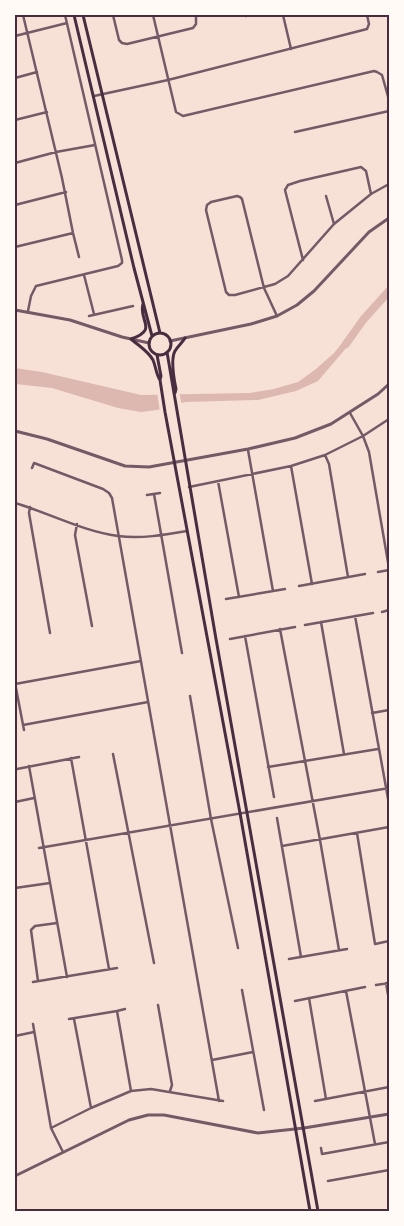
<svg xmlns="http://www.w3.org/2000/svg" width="404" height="1226" viewBox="0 0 404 1226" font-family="'Nunito Sans',sans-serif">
<rect width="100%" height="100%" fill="#f7e1d7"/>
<path fill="#dcb8b0" d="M351 332 353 340 318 381 296 391 258 400 185 402 157 410 141 412 118 408 52 388 15 384V368L42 372 141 395 250 393 274 389 298 382 316 369 334 353Z"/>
<path fill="#f7e1d7" d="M157 392H179L182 406 160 412Z"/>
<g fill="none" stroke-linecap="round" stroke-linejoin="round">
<path stroke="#dcb8b0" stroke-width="8" d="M346 344 363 320 389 291"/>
<path stroke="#755966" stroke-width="2.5" d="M23 15 62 178 73 233 79 257
M113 15 119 40 122 43 127 44 193 28 196 24V15
M153 15 176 112 183 116 374 71 377 72 382 75 389 100
M241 15 246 16 251 15
M283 15 291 49
M15 36 67 23
M15 78 37 72
M94 96 168 80 367 29 369 24 367 15
M15 120 47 112
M295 132 389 111
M15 163 56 152 95 145
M326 196 334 224
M15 205 66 192
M15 247 73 233
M303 260 285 190 288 185 300 181 361 167 366 171 371 194
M84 275 94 314
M28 311 31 296 36 286 118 266 122 263V260L65 15
M89 316 133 306
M277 316 264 288 242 199 240 197 237 196 211 202 207 205 206 210 226 292 229 295H235L275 284 288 276 334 224 371 194 389 184
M350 413 363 436 369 452 389 568
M248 450 273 591
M325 455 329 464 348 577
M291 466 312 584
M32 468 34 463 103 489 109 493 112 498 219 1101
M218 481 239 597
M189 487 291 466 325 455 363 436 389 419
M154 494 182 653
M147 495 160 493
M15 503C49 513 82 531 118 536 141 539 164 535 187 531
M30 507 29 513 50 633
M77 524 75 535 92 626
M378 572 389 570
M299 586 365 574
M226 599 285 589
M382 612 389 610
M355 616 389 804
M321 622 344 754
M305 625 373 613
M280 629 320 840 339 950
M245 636 274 797
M230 639 295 627
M15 683 24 730
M15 684 141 661
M190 696 211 819 238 948
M372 713 389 710
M23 725 148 702
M113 754 154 963
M71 758 109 969
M29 766 67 977
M268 767 378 749
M17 769 79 757
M15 802 34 798
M277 818 301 957
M357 833 375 944 389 941
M282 846 389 827
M39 848 389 788
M15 888 50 883
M289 959 347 949
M38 981 31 930 35 926 57 923
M33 982 117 968
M386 983 389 1000
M376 985 389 983
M242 990 264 1110
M346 991 375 1144
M309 998 326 1099
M295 1001 365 987
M158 1005 172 1085 170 1091
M117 1011 131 1091
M69 1019 117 1011 125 1009
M74 1019 91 1108
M33 1024 51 1128 63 1152
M15 1036 34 1032
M212 1060 253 1052
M315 1101 389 1087
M51 1128 91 1108 131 1091 151 1089 223 1101
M321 1148 322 1154 389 1142
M328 1181 389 1170"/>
<path stroke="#755966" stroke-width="3" d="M15 310 70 320 122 337 149 343
M170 341 251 324 277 316 297 305 314 291 369 232 389 218
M15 431 47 439 125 466 149 467 248 449 295 438 331 424 378 394 389 384
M15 1176 129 1120 148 1115H164L258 1133 304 1128 389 1114"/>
<path stroke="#4a2c40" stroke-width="3" d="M74 15 134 268 152 336
M83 15 160 333
M143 304C138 321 159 329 131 339 139 346 148 351 153 360 156 367 156 374 160 380
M149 344a11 11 0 1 1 22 0a11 11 0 1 1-22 0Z
M167 352 216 639 318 1211
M157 355 161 376 160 380 165 412 240 813 310 1211
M175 393 176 389C174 379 170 360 175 351 178 346 182 343 185 338"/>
</g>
<rect width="404" height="1226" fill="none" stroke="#fffaf5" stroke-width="32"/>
<rect x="16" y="16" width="372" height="1194" fill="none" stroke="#4a2c40" stroke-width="2"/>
</svg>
